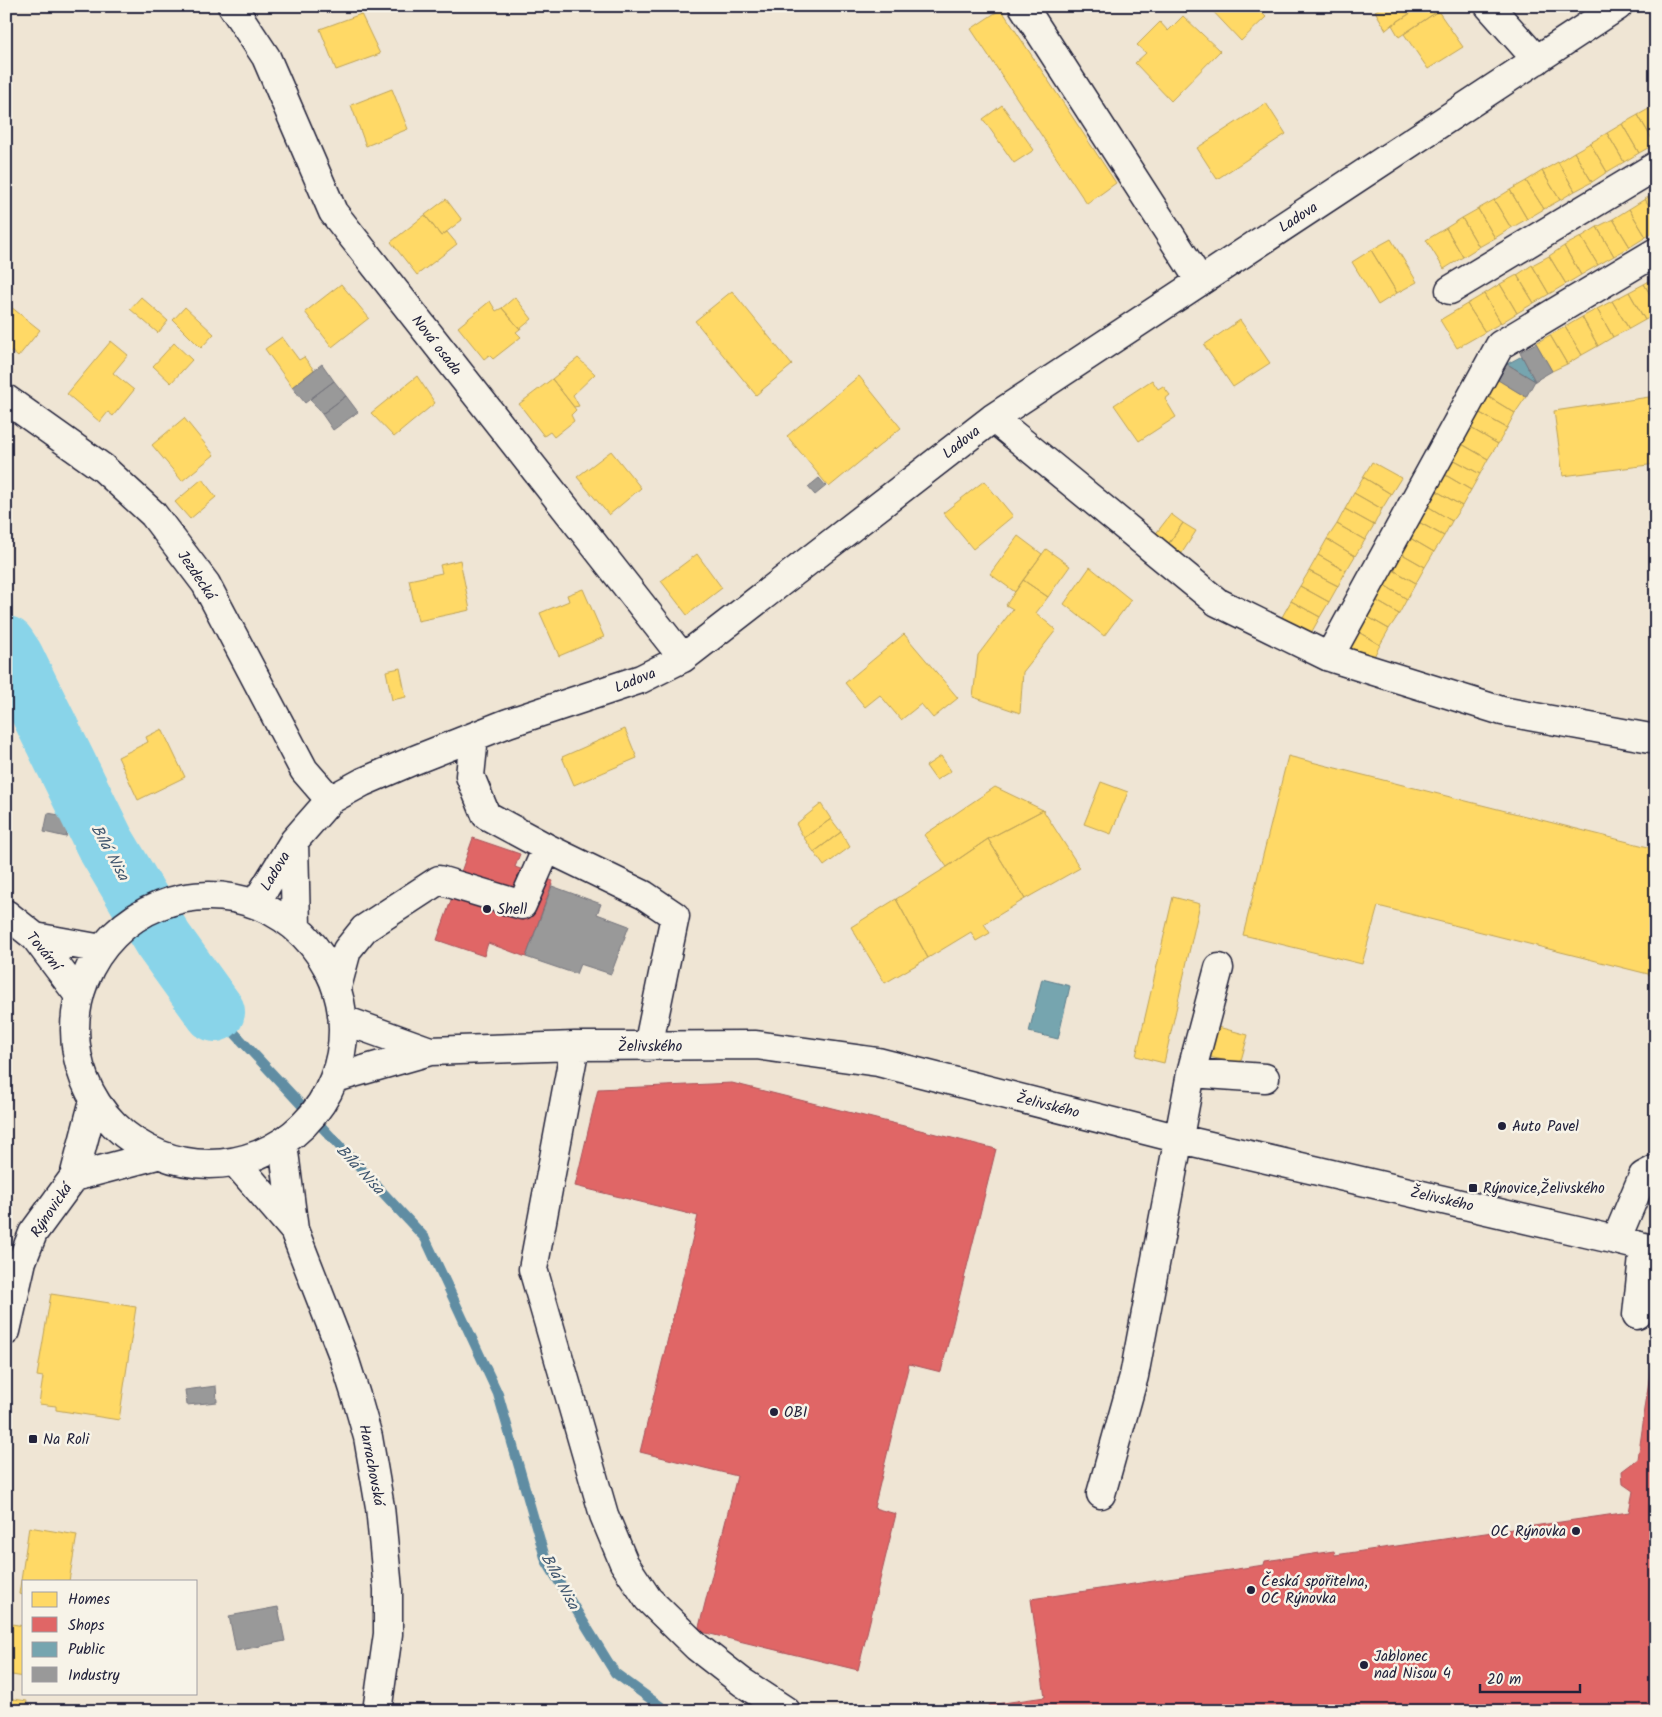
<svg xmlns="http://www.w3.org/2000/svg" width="1662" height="1717" viewBox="0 0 1662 1717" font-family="Kalam,sans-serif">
<rect width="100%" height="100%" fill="#efe5d4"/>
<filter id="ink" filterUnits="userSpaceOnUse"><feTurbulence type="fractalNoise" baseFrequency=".02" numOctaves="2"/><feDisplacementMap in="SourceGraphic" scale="10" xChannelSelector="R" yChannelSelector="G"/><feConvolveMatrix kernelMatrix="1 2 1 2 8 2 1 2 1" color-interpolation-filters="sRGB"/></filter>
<g filter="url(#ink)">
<path fill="#ffd966" stroke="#bda259" d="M1208 6H1255L1266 17 1241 41Z
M1383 6H1406L1411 13 1392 25 1386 30 1375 11Z
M1421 6H1435L1438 11 1399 37 1392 25Z
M1001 9 1116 183 1087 204 971 29Z
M1438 11 1463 47 1428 69 1404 34Z
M361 14 380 54 336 70 320 29Z
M1183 16 1220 51 1171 101 1135 63 1146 53 1137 45 1160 22 1168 31Z
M392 89 408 129 366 146 351 105Z
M1266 103 1286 134 1217 179 1197 148Z
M1002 105 1034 150 1014 163 983 119Z
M1654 106 1656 109 1655 144 1638 115Z
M1638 115 1655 144 1639 153 1622 124Z
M1622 124 1639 153 1624 162 1607 133Z
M1607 133 1624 162 1607 172 1590 143Z
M1590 143 1607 172 1592 182 1574 152Z
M1574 152 1592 182 1575 191 1558 162Z
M1558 162 1575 191 1560 200 1542 171Z
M1542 171 1560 200 1544 209 1526 181Z
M1526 181 1544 209 1527 219 1510 190Z
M1510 190 1527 219 1511 228 1494 200Z
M1656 193V217L1645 199Z
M446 199 462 220 441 236 425 215Z
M1645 199 1656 217V231L1646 237 1629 209Z
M1494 200 1511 228 1495 238 1478 209Z
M1478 209 1495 238 1479 247 1462 218Z
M1629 209 1646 237 1630 247 1613 219Z
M425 215 441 236 447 232 457 244 417 275 391 242Z
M1462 218 1479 247 1463 257 1446 228Z
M1613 219 1630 247 1614 256 1597 227Z
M1597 227 1614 256 1598 265 1581 237Z
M1446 228 1463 257 1444 269 1426 240Z
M1581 237 1598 265 1581 275 1564 246Z
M1391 239 1417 282 1397 293 1371 250Z
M1564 246 1581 275 1566 284 1549 256Z
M1371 250 1397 293 1378 305 1352 262Z
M1549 256 1566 284 1549 294 1532 265Z
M1532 265 1549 294 1534 303 1517 275Z
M1517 275 1534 303 1517 313 1500 284Z
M1656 277V304L1644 284Z
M341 284 369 318 332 347 305 312Z
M1500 284 1517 313 1501 323 1484 294Z
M1644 284 1656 304V314L1645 320 1629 292Z
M732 291 792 365 756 395 695 321Z
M1629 292 1645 320 1629 329 1612 301Z
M1484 294 1501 323 1485 332 1467 304Z
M141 297 168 321 158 333 130 309Z
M515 297 532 319 520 329 502 308Z
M490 301 496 311 502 308 520 329 516 332 521 337 493 359 489 355 484 359 458 327Z
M1612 301 1629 329 1613 337 1597 309Z
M6 303 40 330 18 357 11 351 6 357Z
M1467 304 1485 332 1457 348 1440 320Z
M185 307 214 334 201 348 173 320Z
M1597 309 1613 337 1598 346 1582 317Z
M1582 317 1598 346 1582 355 1565 327Z
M1240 320 1270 363 1233 387 1204 345Z
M1565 327 1582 355 1567 364 1550 335Z
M1550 335 1567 364 1552 371 1536 343Z
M282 337 299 360 304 357 314 370 292 387 265 349Z
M111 341 128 355 113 373 134 390 113 416 108 412 100 422 67 394Z
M174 343 192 360 171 383 153 366Z
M578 358 595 374 573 395 579 406 574 407 552 379Z
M417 376 435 403 394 437 371 413Z
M859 376 901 428 829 487 787 436Z
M552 379 576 410 571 415 574 421 554 437 550 432 544 436 519 404Z
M1152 380 1158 389 1163 386 1170 395 1165 399 1176 417 1139 441 1114 405Z
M1498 380 1526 397 1515 413 1487 396Z
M1487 396 1515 413 1507 428 1478 412Z
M1656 396V464L1563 476 1554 411Z
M1478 412 1507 428 1498 444 1469 427Z
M184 418 214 455 182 481 152 445Z
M1469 427 1498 444 1488 459 1460 443Z
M1460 443 1488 459 1480 474 1451 458Z
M611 451 641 488 609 515 577 477Z
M1451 458 1480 474 1471 490 1442 473Z
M1372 462 1401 478 1391 494 1363 477Z
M1442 473 1471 490 1462 506 1433 489Z
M1363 477 1391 494 1382 509 1354 493Z
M202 479 216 497 190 519 175 502Z
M984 481 1013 516 973 549 943 513Z
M1433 489 1462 506 1452 521 1424 504Z
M1354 493 1382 509 1374 525 1345 509Z
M1424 504 1452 521 1444 536 1415 520Z
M1345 509 1374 525 1365 540 1337 524Z
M1171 514 1183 523 1167 546 1154 536Z
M1415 520 1444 536 1434 552 1405 535Z
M1183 523 1196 531 1180 556 1167 546Z
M1337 524 1365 540 1355 556 1327 539Z
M1405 535 1434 552 1425 567 1397 551Z
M1018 536 1042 554 1015 592 990 574Z
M1327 539 1355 556 1346 571 1318 555Z
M1046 549 1070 566 1048 597 1023 580Z
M1397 551 1425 567 1416 583 1388 567Z
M697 554 722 588 687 615 661 581Z
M1318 555 1346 571 1338 586 1309 571Z
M460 560 470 610 418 621 409 580 442 573 440 565Z
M1090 567 1131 600 1104 636 1064 604Z
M1388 567 1416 583 1407 599 1379 582Z
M1309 571 1338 586 1329 602 1300 586Z
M1023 580 1048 597 1036 613 1056 630 1023 672 1020 713 973 697 978 655 1013 609 1006 605Z
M1379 582 1407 599 1399 614 1370 597Z
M1300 586 1329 602 1320 617 1291 601Z
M583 589 604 637 559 656 540 613 569 601 567 595Z
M1370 597 1399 614 1389 629 1361 613Z
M1291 601 1320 617 1310 635 1282 617Z
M1361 613 1389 629 1380 645 1352 628Z
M1352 628 1380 645 1371 662 1342 645Z
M904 634 958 698 933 718 921 704 901 720 880 695 865 707 845 683Z
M400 668 406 697 392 700 386 671Z
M162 729 185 777 138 800 118 757 148 742 146 737Z
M625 729 637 758 574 785 562 757Z
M941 756 951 771 936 780 926 766Z
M1288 756 1656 849V976L1378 906 1362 964 1243 935Z
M1101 782 1128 792 1111 834 1084 824Z
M995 787 1043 810 988 839 947 867 924 835Z
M821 804 831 819 804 838 796 824Z
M1043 810 1080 868 1025 899 988 839Z
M831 819 841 832 814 852 804 838Z
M841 832 850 847 824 866 814 852Z
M988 839 1025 899 984 924 990 933 976 941 971 932 928 958 896 899 947 867Z
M1173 897 1200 904 1164 1063 1136 1056Z
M896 899 928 958 885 983 851 927Z
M1218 1027 1248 1035 1240 1064 1210 1057Z
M51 1294 136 1307 119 1420 56 1410V1406L39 1404 43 1377 37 1376Z
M29 1527 77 1535 69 1581H24V1595L19 1594Z
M6 1623 24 1626V1677L6 1674Z
M7 1698 27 1701 25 1711H6Z"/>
<path fill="#e06666" stroke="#a75259" d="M473 838 520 854 515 867 553 881 526 957 488 943 484 956 437 940Z
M732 1083 996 1149 941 1372 909 1364 874 1508 896 1514 858 1670 698 1631 737 1476 640 1452 698 1216 575 1186 598 1089Z
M1656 1330V1711H990L989 1705 1045 1697 1031 1599 1264 1565 1265 1561 1334 1551 1335 1555 1629 1512 1633 1491 1623 1484 1622 1471 1638 1459Z"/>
<path fill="#76a5af" stroke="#5d7e8c" d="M1522 356 1535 381 1507 364Z
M1042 979 1070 986 1058 1039 1029 1032Z"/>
<path fill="#999" stroke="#75757d" d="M1536 343 1552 371 1535 381 1520 352Z
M322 364 334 381 305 403 292 387Z
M1507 364 1535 381 1526 397 1498 380Z
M334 381 346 396 322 414 310 399Z
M346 396 358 412 333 430 322 414Z
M819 478 826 486 815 495 808 487Z
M48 813 70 817 66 837 44 832Z
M552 886 601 904 597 914 629 926 611 974 580 964 576 974 526 957Z
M216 1386 217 1402 187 1405 185 1390Z
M278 1607 285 1641 236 1651 229 1616Z"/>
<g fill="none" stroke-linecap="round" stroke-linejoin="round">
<path stroke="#608da3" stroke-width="10" d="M215 1012 425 1238 498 1394 546 1561 615 1673 667 1711"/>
<path stroke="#89d4e9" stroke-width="60" d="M6 646 14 658 105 843 163 940 215 1012"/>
<defs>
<path id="minor" d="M232 6 266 57 333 212 683 658
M1023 6 1200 281
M1489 6 1537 60
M1450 290 1656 166
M6 399 103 468 153 514 206 584 304 770 330 800
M993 418 1217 602 1329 657 1502 711 1656 739
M1329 657 1500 345 1656 252
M474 737 470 776 486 815 547 848 644 895 675 916 648 1047
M294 841 296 927
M75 1030a134 134 0 1 1 268 0a134 134 0 1 1-268 0Z
M257 901 294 841 330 800 363 782 412 761 508 723 641 679 683 658 993 418 1618 6
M6 914 35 937 77 993
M35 937 102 949
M337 987 347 950 364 929 439 880 522 905 547 848
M344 1020 430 1051
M575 1046 533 1269 604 1515 624 1563 648 1599 697 1647 742 1682 786 1711
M1191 1073 1265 1078
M339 1077 430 1051 575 1046 756 1045 878 1062 1180 1139 1616 1240 1656 1250
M283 1144 294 1230 344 1358 357 1399 368 1437 380 1507 388 1589V1634L377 1711
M236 1163 294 1230
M74 1177 157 1155
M1616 1240 1643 1176 1656 1169
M1637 1315 1644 1247
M6 1331 22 1261 33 1233 74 1177 94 1100
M1101 1494 1134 1376 1191 1073 1219 968"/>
</defs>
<use href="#minor" stroke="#22223b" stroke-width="31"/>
<use href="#minor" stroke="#f7f3e8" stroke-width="28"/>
</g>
</g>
<g fill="#22223b" stroke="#f7f3e8" stroke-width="2">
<circle cx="487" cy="909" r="5"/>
<circle cx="1502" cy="1126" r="5"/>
<rect x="1468" y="1183" width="10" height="10" rx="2.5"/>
<circle cx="774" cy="1412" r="5"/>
<rect x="28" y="1434" width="10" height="10" rx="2.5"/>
<circle cx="1576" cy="1531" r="5"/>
<circle cx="1251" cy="1590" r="5"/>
<circle cx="1364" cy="1665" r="5"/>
</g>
<g text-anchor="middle" stroke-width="5" stroke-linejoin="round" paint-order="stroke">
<g font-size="15" fill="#22223b" stroke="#f7f3e8">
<text transform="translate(1298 217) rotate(-33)" y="5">Ladova</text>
<text transform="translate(437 345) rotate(52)" y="5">Nová osada</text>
<text transform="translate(961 442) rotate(-38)" y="5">Ladova</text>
<text transform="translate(197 575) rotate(56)" y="5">Jezdecká</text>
<text transform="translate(635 680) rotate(-22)" y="5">Ladova</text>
<text transform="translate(275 871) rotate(-59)" y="5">Ladova</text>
<text transform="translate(44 951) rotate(50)" y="5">Tovární</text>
<text x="650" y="1051">Želivského</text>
<text transform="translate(1048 1105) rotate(14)" y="5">Želivského</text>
<text transform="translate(1442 1199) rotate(13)" y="5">Želivského</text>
<text transform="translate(51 1210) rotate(-56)" y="5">Rýnovická</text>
<text transform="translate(372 1465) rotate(79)" y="5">Harrachovská</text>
</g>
<g font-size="15" fill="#22223b" stroke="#f7f3e8" text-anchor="start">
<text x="497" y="914">Shell</text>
<text x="1512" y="1131">Auto Pavel</text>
<text x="1483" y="1193">Rýnovice,Želivského</text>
<text x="784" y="1417">OBI</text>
<text x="43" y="1444">Na Roli</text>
<text x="1566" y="1536" text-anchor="end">OC Rýnovka</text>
<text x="1261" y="1586">Česká spořitelna,<tspan x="1261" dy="17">OC Rýnovka</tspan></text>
<text x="1374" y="1661">Jablonec<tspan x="1374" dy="17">nad Nisou 4</tspan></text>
</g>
<g font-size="16" font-style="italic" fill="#41576f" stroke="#f7f3e8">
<text transform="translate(111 852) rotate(61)" y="6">Bílá Nisa</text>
<text transform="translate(361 1169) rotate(47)" y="6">Bílá Nisa</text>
<text transform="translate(561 1581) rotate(61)" y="6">Bílá Nisa</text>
</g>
</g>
<rect width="1662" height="1717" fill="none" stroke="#f7f3e8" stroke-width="25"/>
<rect x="12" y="12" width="1637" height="1692" fill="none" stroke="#22223b" stroke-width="2" filter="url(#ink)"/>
<rect x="22" y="1580" width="175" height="115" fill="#f7f3e8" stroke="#a29fa3"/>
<rect x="32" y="1592" width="25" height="15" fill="#ffd966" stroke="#a29fa3"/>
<text x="68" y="1604" font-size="15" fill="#22223b">Homes</text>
<rect x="32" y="1617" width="25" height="15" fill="#e06666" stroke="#a29fa3"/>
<text x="68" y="1630" font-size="15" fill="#22223b">Shops</text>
<rect x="32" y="1642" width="25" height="15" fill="#76a5af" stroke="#a29fa3"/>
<text x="68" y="1654" font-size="15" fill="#22223b">Public</text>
<rect x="32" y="1667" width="25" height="15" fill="#999999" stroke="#a29fa3"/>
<text x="68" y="1680" font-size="15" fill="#22223b">Industry</text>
<path d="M1480 1684v8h100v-8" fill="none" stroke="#22223b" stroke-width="2.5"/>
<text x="1487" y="1684" font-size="15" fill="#22223b" stroke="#f7f3e8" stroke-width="4" paint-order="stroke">20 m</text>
</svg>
